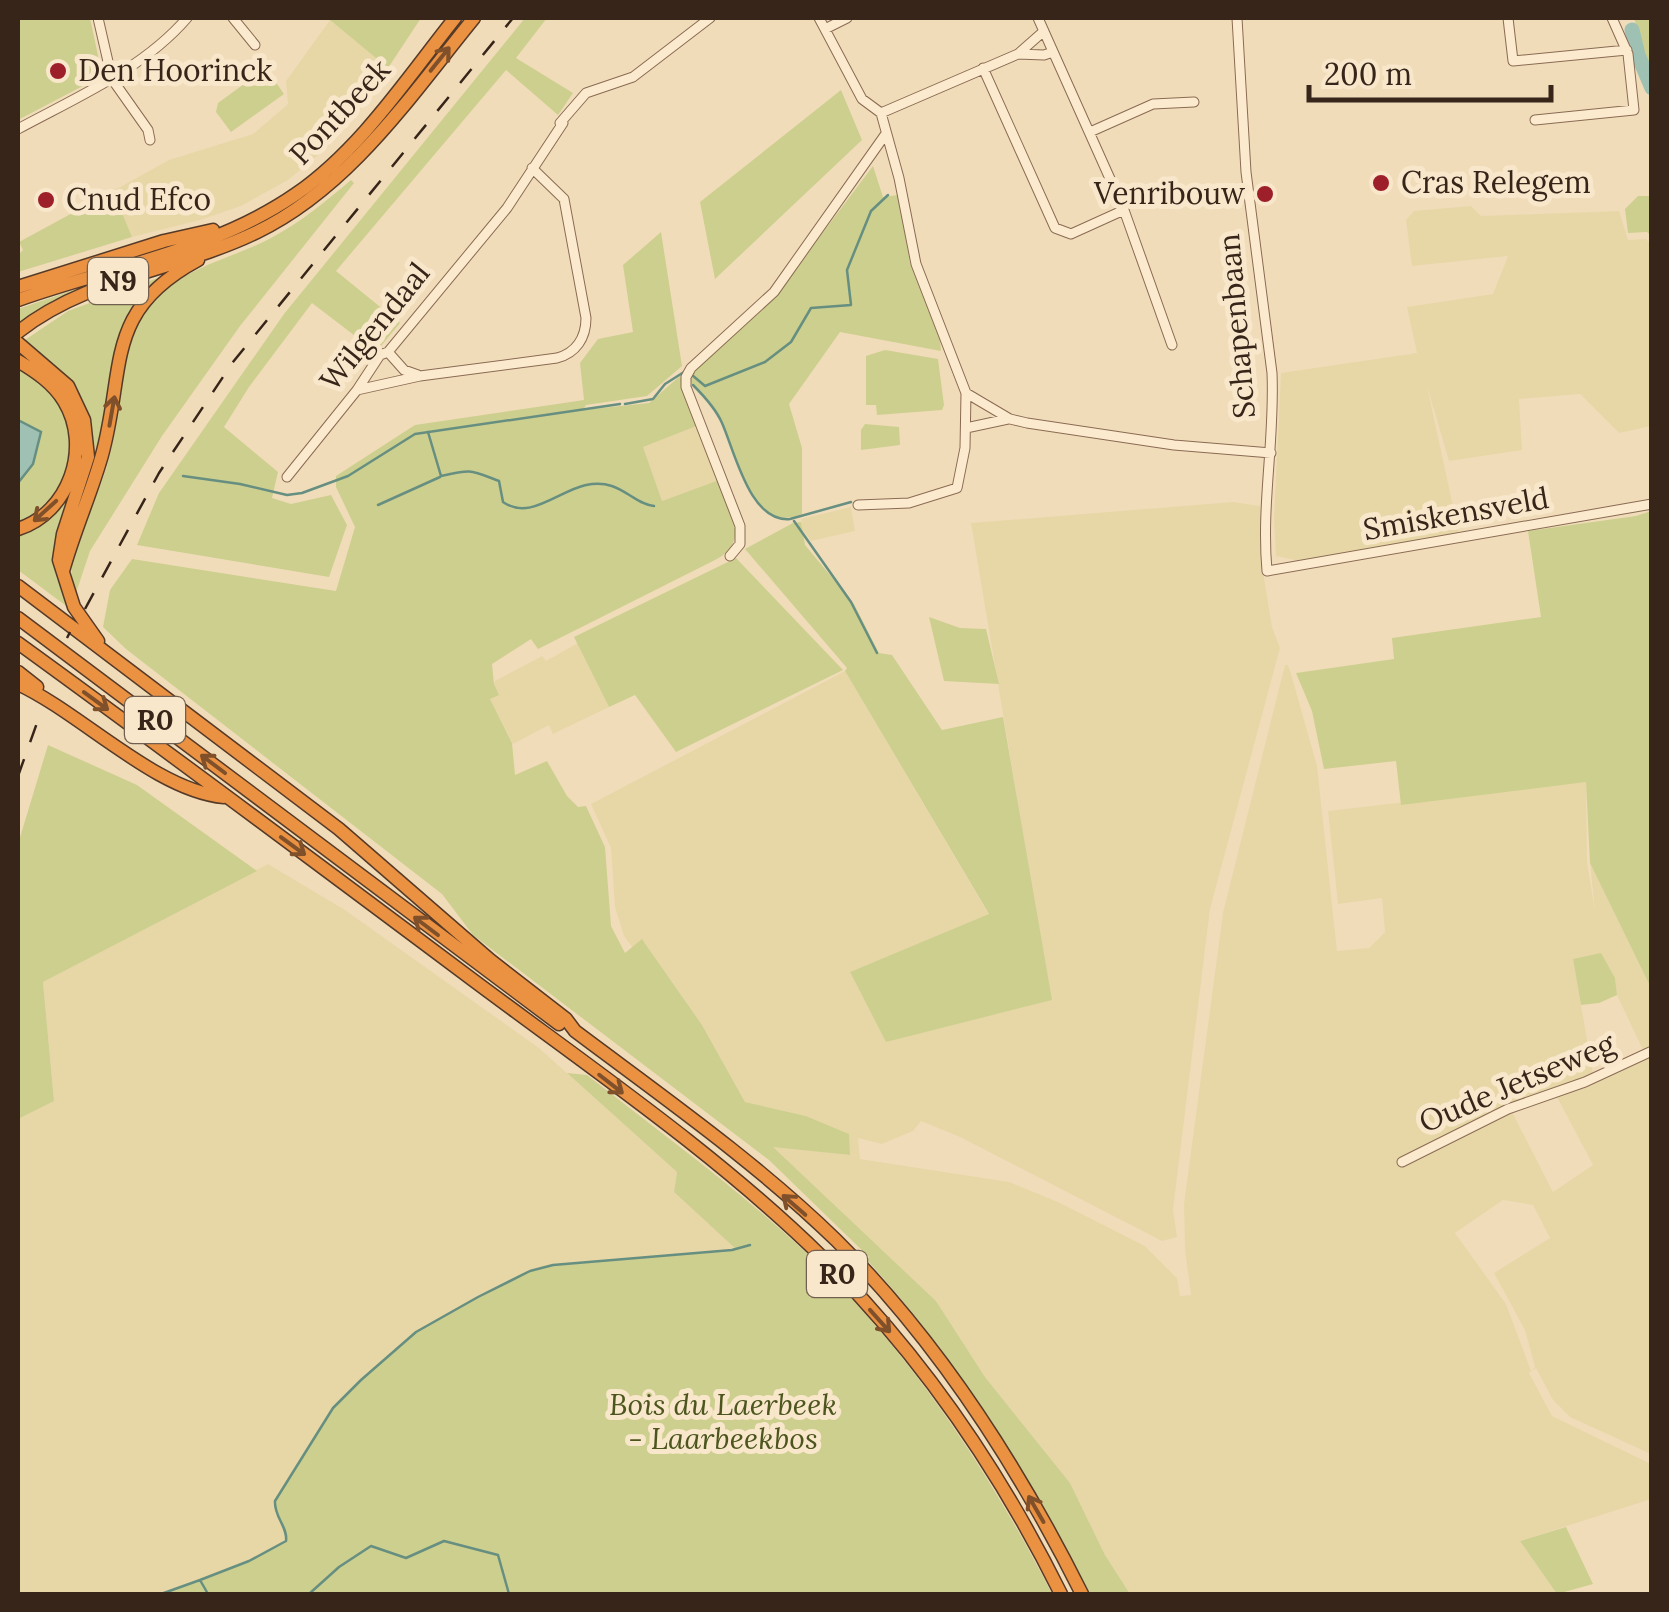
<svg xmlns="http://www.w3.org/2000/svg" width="1669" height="1612" viewBox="0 0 1669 1612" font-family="Lora,serif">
<rect width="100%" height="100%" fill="#f1dcba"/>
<path fill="#e7d7a7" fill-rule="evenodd" d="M330 20 393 72 324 150 288 180 241 206 200 220 132 237 113 191 169 160 253 134 288 104 286 81Z
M1471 206 1481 216 1619 211 1628 240 1646 239 1651 244V426L1619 433 1580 394 1519 399 1522 450 1449 461 1427 386 1459 534 1300 561 1276 556 1274 519 1281 373 1417 353 1407 307 1493 294 1508 256 1412 266 1406 220 1414 211Z
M699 425 719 480 662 501 642 446Z
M1233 502 1260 506 1263 572 1272 627 1280 648 1210 909 1173 1210 1177 1237 1162 1241 960 1137 921 1121 913 1131 882 1144 858 1138 860 1159 1009 1182 1058 1202 1145 1246 1177 1278 1180 1296 1191 1295 1185 1250 1184 1204 1223 913 1285 665H1288L1291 674 1317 766 1337 951 1369 948 1385 932 1382 898 1338 904 1328 811 1586 781 1587 862 1595 911 1590 863 1651 988V1046L1643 1050 1617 995 1615 978 1573 959 1593 1074 1509 1106 1553 1192 1593 1165 1557 1097 1587 1087 1651 1057V1454L1570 1417 1553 1400 1536 1368 1529 1373 1552 1416 1651 1464V1499L1520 1541 1557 1594H1130L1105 1555 1070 1483 985 1377 936 1301 771 1146 849 1155 848 1134 806 1116 745 1102 702 1025 643 940 633 948 624 936 615 907 611 848 591 804 845 671 989 915 850 972 886 1041 1051 1000 971 523ZM1503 1200 1533 1205 1550 1238 1494 1273 1525 1330 1535 1367 1531 1371 1506 1304 1455 1233Z
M851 507 855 531 811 541 802 529 801 519Z
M578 643 609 707 553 734 549 725 513 744 490 699 495 681 542 656 546 661Z
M268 864 345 910 539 1048 677 1172 674 1192 737 1249 553 1265 503 1283 416 1332 333 1408 275 1508 286 1532V1541L249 1561 161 1594H18V1119L54 1100 43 982Z"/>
<path fill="#cdcf8e" d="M18 18H90L100 65 98 78 18 120Z
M332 18H421L388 68 330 20Z
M525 18H547L516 58 573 93 558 115 506 70 336 271 400 323 376 352 312 303 249 387 224 427 278 472 272 498 291 504 331 495 347 525 329 577 137 545 159 493 284 314Z
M1634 18H1651V78Z
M266 68 284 94 231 132 216 112 218 103Z
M841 90 862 140 715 279 700 202Z
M873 166 883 197 898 195 910 263 940 340 941 351 840 332 789 404 802 448V514C751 536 737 457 722 423 715 406 700 392 688 380V374L775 296Z
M351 180 354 183 240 326 162 436 90 551 76 593C60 556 90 513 103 478 122 428 116 371 139 323 164 270 224 263 271 238 301 222 325 202 351 180Z
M113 191 132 237 18 272V255L23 250 19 242Z
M1638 196H1651V236L1647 232 1628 233 1625 209Z
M661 232 682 366 647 396 586 405 583 410 649 403 680 376 699 425 643 447 662 501 719 480C731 508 751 540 717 559L538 649 531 639 492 664 494 684 499 695 490 699 512 743 515 775 547 761 567 796 578 807 586 806 605 847 611 926 625 953 642 939 702 1025 745 1102 806 1116 849 1134 850 1155 773 1147 936 1301 985 1377 1070 1483 1105 1555 1130 1594H1090C1028 1475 959 1360 867 1260L869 1257 769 1160 473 935 442 894 126 649 103 627 110 590 132 559 336 591 355 527 336 487V476L415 425 584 400 580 363 598 339 633 332 623 265Z
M144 266 18 328V309Z
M163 276C93 335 122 399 90 472L92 458 68 378 22 342 68 311Z
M18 349 40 366 85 450 56 565 58 580 69 608 18 570V532L51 512 80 442 44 374 18 354Z
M885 350 938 359 944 405 942 410 877 415 876 405H866V356Z
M18 367C28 374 41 381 49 390 92 434 69 495 21 522H18Z
M865 424 899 427 900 445 861 450V430Z
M1651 511V988L1590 863 1586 782 1401 805 1396 761 1324 769 1312 711 1296 673 1394 659 1392 638 1541 617 1528 531 1636 516Z
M801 522 805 545 854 604 879 653 892 655 942 730 1003 717 1052 1000 886 1042 850 972 989 914 845 671 847 668 745 549 793 523Z
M736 558 843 670 676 752 635 695 609 707 574 637Z
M929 617 960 628 986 629 999 684 944 681Z
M48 745 137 785 257 871 43 982 54 1101 18 1119V844Z
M1601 953 1615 978 1617 995 1599 1003 1581 1005 1573 959Z
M567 1073 587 1075C665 1136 745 1194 816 1262 914 1358 990 1473 1052 1594H161L249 1561 286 1541C288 1527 274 1517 275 1501L333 1408 361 1380 416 1332 478 1297 530 1271 553 1265 736 1249 674 1192 677 1172Z
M1566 1527 1593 1584 1557 1594 1520 1541Z"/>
<path fill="#9fc1b4" stroke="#668f81" stroke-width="2.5" d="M18 420 41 432 33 464 18 483Z"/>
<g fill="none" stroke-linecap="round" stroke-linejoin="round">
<path stroke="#668f81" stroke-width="2.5" d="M692 375 705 386 765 362 791 342 811 308 851 305 847 270 871 211 888 195
M693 385C704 396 716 409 722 423 735 452 750 523 790 519L851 502
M625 404 653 399 665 384 684 372
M428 432 441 476C473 469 470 470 499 481L503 502C530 521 558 491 586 485 621 478 630 503 654 506
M183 476 240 484 287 495 302 493 348 476 415 434 620 404
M378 505 440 477
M794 521 851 602 877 653
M200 1580 249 1561 286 1541C288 1527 274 1517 275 1501L333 1408 361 1380 416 1332 478 1297 530 1271 553 1265 732 1250 750 1245
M161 1594 200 1580 208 1594
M309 1594 339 1567 371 1546 406 1558 444 1541 498 1555 509 1594"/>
<path stroke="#9fc1b4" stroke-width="15" d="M1632 30 1638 55 1652 88"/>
<defs>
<path id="minor" d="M98 18 112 79 148 130 150 140
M233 18 255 45
M819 18 862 99 881 113 899 178 916 264 966 393 965 448 957 488 909 503 858 505
M1038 18 1124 210 1172 345
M1237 18 1246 172 1272 373C1275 439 1261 505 1267 571L1652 504
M1508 18 1513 61 1627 50
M825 29 847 18
M1018 54 1044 55 1053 52
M983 68 1055 228 1071 234 1124 210
M881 113 1018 54 1044 31
M1535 120 1634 110 1628 54 1612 18
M560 123 586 93 633 77 710 18
M18 129C77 97 143 69 187 18
M1090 132 1153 104 1194 102
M388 352 404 370 418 375
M357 390 420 376 557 358C576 353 586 338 586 318L564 199 532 168
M966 393 1010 419 1027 423 1174 445 1271 453
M966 428 1008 419
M287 477 357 390 380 355 388 352 507 208 563 123
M730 556 740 544V526L686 387V377L691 368 774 292 885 135
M1402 1162 1508 1109 1585 1082 1652 1051"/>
<path id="highway" d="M18 287 164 241 213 230
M18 300C110 267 214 251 296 194 361 149 407 78 455 18
M18 332C87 277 179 270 257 232 350 187 411 95 474 18
M18 343 68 386 84 420 88 457 63 534 59 560 74 607 98 641
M18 361C35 371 53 383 64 401 92 447 69 513 18 529
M63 571C74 531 91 494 102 455 126 367 103 311 198 260
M18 586 339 829 490 960 566 1019 575 1031C663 1097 757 1163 836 1240 938 1341 1018 1466 1082 1594
M18 618 559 1024
M18 643C167 751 314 861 461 971 582 1062 714 1151 822 1257 920 1354 1000 1471 1061 1594
M18 672 37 687
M18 684C81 713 156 791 224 797"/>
</defs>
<use href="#minor" stroke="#896b53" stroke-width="11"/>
<use href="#highway" stroke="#563a28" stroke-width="15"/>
<use href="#minor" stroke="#fceace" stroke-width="9"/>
<use href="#highway" stroke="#ea9142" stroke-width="12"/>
<path stroke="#37251a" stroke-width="2.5" stroke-dasharray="18 18" stroke-linecap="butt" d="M85 609 159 473 233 362 513 18
M67 638 70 632
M18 776 42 709"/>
</g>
<defs><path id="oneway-shaft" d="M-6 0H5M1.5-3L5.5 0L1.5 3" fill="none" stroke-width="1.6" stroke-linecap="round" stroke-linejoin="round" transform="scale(2.5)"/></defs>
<g stroke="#7f502a">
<use href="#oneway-shaft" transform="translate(440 59) rotate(-51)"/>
<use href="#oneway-shaft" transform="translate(112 411) rotate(-80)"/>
<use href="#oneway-shaft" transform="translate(45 511) rotate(138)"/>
<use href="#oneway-shaft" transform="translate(96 701) rotate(36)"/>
<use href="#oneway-shaft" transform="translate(213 764) rotate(-143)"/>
<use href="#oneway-shaft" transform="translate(293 846) rotate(36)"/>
<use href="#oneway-shaft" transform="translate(426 926) rotate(-143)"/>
<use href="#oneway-shaft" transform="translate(611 1084) rotate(38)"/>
<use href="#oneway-shaft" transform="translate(794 1205) rotate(-139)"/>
<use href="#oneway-shaft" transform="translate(880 1321) rotate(48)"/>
<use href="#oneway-shaft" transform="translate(1036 1509) rotate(-120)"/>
</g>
<g fill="#9d1f2a" stroke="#f8e7ca" stroke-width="4">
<circle cx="58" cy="71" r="10"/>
<circle cx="1381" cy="183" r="10"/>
<circle cx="1265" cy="194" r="10"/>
<circle cx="46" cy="200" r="10"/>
</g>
<g text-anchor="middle" stroke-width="10" stroke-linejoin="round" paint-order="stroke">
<g fill="#f8e7ca" stroke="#715f4f" stroke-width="2.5">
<rect x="88" y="258" width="60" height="46" rx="8"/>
<rect x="125" y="697" width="60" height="46" rx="8"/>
<rect x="807" y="1251" width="60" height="46" rx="8"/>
</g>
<g font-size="28" font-weight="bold" fill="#37251a">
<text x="118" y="291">N9</text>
<text x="155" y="730">R0</text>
<text x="837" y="1284">R0</text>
</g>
<g font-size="30" fill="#37251a" stroke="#f8e7ca" text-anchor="start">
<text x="78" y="81">Den Hoorinck</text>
<text x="1401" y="193">Cras Relegem</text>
<text x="1245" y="204" text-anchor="end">Venribouw</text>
<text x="66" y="210">Cnud Efco</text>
</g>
<g font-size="30" fill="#37251a" stroke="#f8e7ca">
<text transform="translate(340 112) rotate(-47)" y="10">Pontbeek</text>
<text transform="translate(1237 326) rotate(-95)" y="10">Schapenbaan</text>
<text transform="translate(375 327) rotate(-51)" y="10">Wilgendaal</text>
<text transform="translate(1456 514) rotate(-10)" y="10">Smiskensveld</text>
<text transform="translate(1517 1083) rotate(-23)" y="10">Oude Jetseweg</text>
</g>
<g font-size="30" font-style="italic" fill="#4c551e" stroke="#f8e7ca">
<text x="723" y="1415">Bois du Laerbeek<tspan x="723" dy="34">- Laarbeekbos</tspan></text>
</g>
</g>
<rect width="1669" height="1612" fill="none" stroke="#37251a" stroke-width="40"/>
<path d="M1309 85v15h242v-15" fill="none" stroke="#37251a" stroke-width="5"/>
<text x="1324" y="85" font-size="30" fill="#37251a" stroke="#f8e7ca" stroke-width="8" paint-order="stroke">200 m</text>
</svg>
